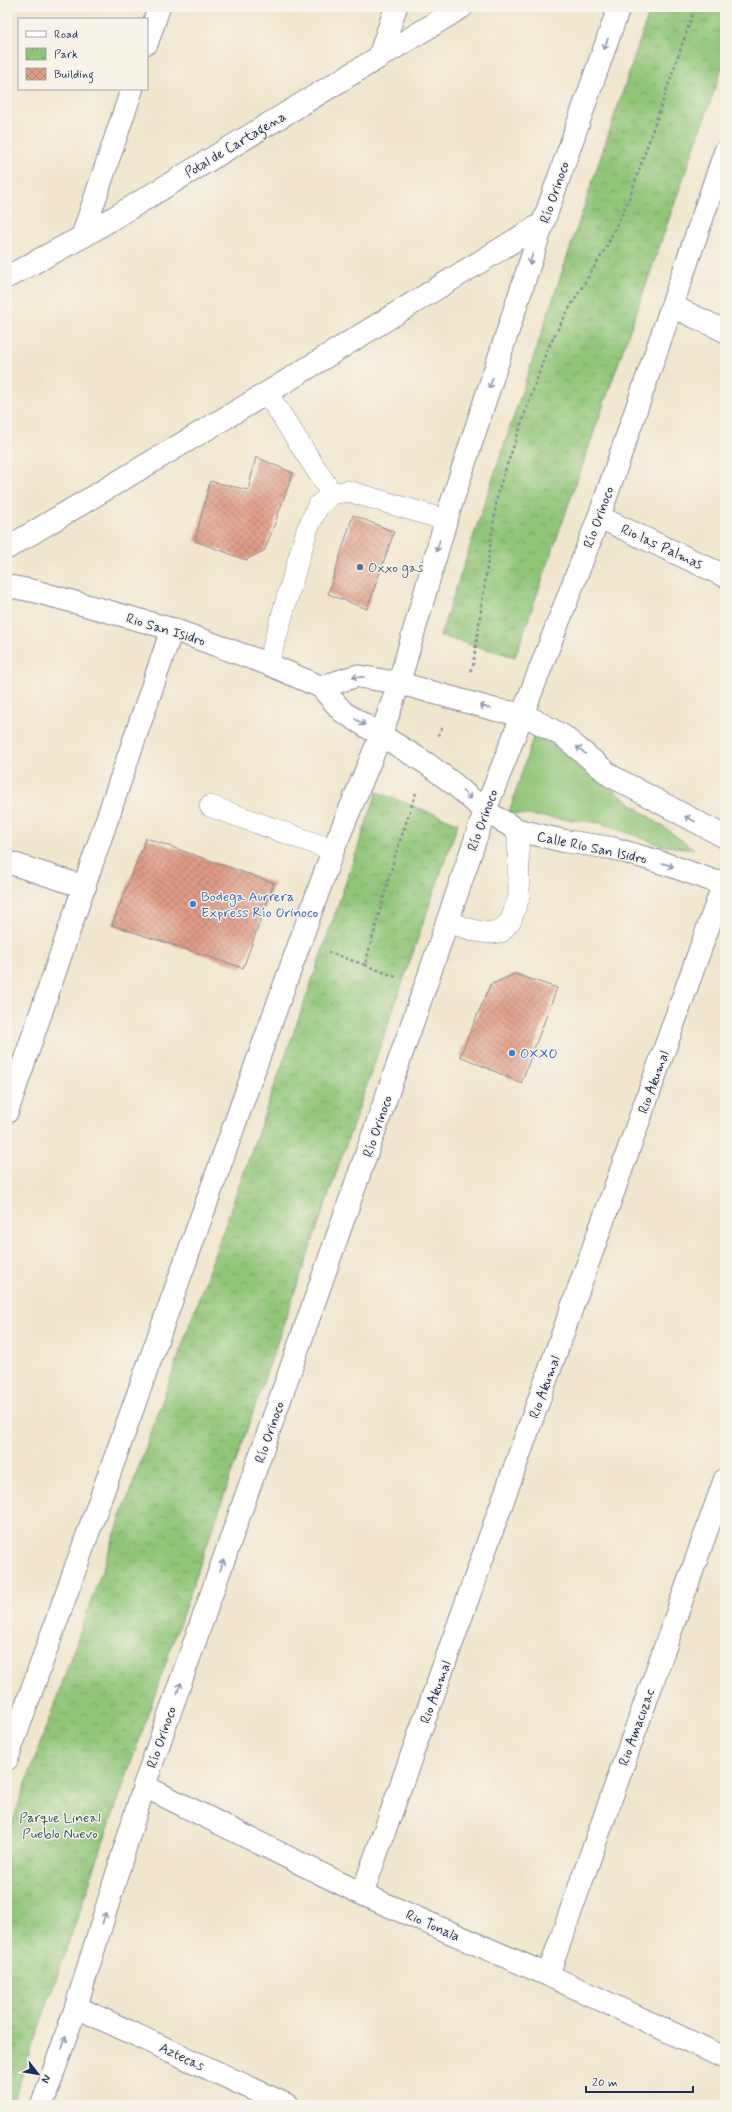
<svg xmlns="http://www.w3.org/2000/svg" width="732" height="2112" viewBox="0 0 732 2112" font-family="Mynerve,sans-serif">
<defs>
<pattern id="park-crowns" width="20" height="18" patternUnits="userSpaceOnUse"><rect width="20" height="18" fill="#90c577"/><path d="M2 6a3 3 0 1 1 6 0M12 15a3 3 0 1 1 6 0" fill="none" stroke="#75a065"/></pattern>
<pattern id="building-cross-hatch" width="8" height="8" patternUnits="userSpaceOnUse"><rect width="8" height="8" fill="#e09c86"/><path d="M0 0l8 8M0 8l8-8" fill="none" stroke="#b58071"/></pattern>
</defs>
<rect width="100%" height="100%" fill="#f7f3e8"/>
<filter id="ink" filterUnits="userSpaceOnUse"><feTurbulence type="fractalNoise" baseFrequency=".025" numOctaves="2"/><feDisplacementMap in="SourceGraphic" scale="8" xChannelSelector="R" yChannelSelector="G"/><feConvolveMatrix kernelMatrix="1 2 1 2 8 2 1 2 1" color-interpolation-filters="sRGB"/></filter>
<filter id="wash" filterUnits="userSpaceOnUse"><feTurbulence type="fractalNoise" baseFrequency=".012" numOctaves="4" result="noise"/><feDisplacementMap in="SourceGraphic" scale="16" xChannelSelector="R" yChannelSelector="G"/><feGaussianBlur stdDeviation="0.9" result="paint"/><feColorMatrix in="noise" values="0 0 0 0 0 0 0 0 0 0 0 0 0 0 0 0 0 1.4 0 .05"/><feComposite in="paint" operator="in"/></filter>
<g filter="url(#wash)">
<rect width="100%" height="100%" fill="#f1e6cd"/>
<path fill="#90c577" stroke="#567a6a" d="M535 731 560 744 619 795 694 849 663 846 601 823 509 813Z"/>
<path fill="url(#park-crowns)" stroke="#567a6a" d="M651 7H725V60L515 657 440 636Z
M377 792 458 823 12 2105H7V1837L308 992Z"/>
<g id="blocks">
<path fill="url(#building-cross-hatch)" d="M256 457 293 473 265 550 246 560 195 541 210 481 248 490Z
M353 515 394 532 367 609 328 594Z
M146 838 274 883 243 968 112 925Z
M515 974 557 988 521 1083 460 1056 490 985Z"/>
</g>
</g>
<g filter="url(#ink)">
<use href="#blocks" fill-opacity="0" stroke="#868a96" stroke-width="1"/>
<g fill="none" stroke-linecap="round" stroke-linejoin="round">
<defs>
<path id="lane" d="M267 393 332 494
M268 664 307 530 318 506 332 494 348 491 446 520
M210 806 333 850
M448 922C466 928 481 935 501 932L511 920 519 897 518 830"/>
<path id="street" d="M147 43 159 7
M379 57 396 7
M82 237 132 89
M7 277 82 237 462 7
M672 306 725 331
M599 517 725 576
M7 548 267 393 543 223
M523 714 563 736 611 776 725 837
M485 811 518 830 564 841 612 848 666 864 725 885
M7 862 85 887
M7 1112 172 629
M144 1786 362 1894 548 1975 725 2058
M362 1894 725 880
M548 1975 725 1479
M76 2007 287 2105"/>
<path id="secondary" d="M7 586 34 591 172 629 268 664 321 687 343 712 426 763 454 784 485 811
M321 687 356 676 399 683 496 710 523 714
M7 1759 333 850 381 735 399 683 446 520 543 223 619 7
M42 2105 76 2007 144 1786 425 987 485 811 599 517 725 152"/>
</defs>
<use href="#lane" stroke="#868a96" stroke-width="22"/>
<use href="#street" stroke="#868a96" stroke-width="24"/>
<use href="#secondary" stroke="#868a96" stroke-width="24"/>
<path stroke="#868a96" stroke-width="2.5" stroke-dasharray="3 3" stroke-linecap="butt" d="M470 671 473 666 498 491 547 350 567 312 607 246 629 199 695 7
M438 736 443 726
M328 952 365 965 395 856 416 793
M365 965 396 977"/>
<use href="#lane" stroke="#fff" stroke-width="21"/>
<use href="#street" stroke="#fff" stroke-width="22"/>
<use href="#secondary" stroke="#fff" stroke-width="22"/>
</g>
<defs><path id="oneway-shaft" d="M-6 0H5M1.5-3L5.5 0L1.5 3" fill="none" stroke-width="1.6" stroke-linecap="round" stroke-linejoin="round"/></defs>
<g stroke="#8d97ae">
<use href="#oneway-shaft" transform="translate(606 44) rotate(109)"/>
<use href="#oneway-shaft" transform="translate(531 259) rotate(108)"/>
<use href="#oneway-shaft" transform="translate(491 383) rotate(108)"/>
<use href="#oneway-shaft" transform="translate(438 546) rotate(106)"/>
<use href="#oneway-shaft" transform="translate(358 677) rotate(-179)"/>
<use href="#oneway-shaft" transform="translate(485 707) rotate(-164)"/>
<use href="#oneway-shaft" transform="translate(360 722) rotate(32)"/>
<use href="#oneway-shaft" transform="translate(581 750) rotate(-141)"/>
<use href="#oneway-shaft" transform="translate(467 795) rotate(42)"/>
<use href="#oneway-shaft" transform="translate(690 819) rotate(-152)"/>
<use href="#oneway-shaft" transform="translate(668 865) rotate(19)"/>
<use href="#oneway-shaft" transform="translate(222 1565) rotate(-71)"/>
<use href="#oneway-shaft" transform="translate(179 1688) rotate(-71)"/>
<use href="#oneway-shaft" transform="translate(104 1918) rotate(-73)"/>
<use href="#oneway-shaft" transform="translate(64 2042) rotate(-71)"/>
</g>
</g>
<circle fill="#5c6f8a" stroke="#f7f3e8" stroke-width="1.5" cx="360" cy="567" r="4"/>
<g fill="#3f7fe0" stroke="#f7f3e8" stroke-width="1.5">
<circle cx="193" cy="904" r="4"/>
<circle cx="512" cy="1053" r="4"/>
</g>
<g text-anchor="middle" stroke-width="3" stroke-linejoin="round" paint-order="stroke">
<g font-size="14" fill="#1b2f5e" stroke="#f7f3e8">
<text transform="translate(235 144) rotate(-31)" y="5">Potal de Cartagena</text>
<text transform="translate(554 192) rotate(-71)" y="5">Río Orinoco</text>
<text transform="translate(598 517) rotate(-70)" y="5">Río Orinoco</text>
<text transform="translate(662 546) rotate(25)" y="5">Rio las Palmas</text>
<text transform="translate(166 629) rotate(17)" y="5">Rio San Isidro</text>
<text transform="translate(482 820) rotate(-70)" y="5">Río Orinoco</text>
<text transform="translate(592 847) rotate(12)" y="5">Calle Rio San Isidro</text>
<text transform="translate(653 1082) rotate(-70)" y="5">Rio Akumal</text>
<text transform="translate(377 1126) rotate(-71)" y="5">Río Orinoco</text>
<text transform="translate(544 1387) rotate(-70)" y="5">Rio Akumal</text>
<text transform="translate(269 1432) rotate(-71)" y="5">Río Orinoco</text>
<text transform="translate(435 1692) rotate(-70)" y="5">Rio Akumal</text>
<text transform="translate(636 1727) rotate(-70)" y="5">Rio Amacuzac</text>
<text transform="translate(161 1737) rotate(-71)" y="5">Río Orinoco</text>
<text transform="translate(433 1925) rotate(24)" y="5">Rio Tonala</text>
<text transform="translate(182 2056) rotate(25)" y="5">Aztecas</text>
</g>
<g font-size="14" fill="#4e5e75" stroke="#f7f3e8" text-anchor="start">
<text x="368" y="572">Oxxo gas</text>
</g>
<g font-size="14" fill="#366cbe" stroke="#f7f3e8" text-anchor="start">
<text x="201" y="901">Bodega Aurrera<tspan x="201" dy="16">Express Río Orinoco</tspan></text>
<text x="520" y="1058">OXXO</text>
</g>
<g font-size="14" fill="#385464" stroke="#f7f3e8">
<text x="60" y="1822">Parque Lineal<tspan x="60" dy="16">Pueblo Nuevo</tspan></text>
</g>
</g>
<rect width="732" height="2112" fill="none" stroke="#f7f3e8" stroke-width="24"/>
<rect x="18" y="18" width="130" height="72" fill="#f7f3e8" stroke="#9fa5b1"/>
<rect x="26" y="31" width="20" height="6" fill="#ffffff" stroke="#9fa5b1"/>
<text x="54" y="38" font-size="12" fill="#1b2f5e">Road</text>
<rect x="26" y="48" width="20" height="12" fill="url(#park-crowns)" stroke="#9fa5b1"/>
<text x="54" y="58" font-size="12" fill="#1b2f5e">Park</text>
<rect x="26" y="68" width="20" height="12" fill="url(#building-cross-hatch)" stroke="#9fa5b1"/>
<text x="54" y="78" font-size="12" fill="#1b2f5e">Building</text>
<g transform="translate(38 2074) rotate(121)" stroke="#f7f3e8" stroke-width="3" paint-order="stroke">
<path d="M0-3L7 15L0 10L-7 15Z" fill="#1b2f5e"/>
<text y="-6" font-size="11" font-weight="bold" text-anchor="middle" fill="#1b2f5e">N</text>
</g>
<path d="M586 2086v6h107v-6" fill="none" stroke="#1b2f5e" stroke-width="2"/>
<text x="592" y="2086" font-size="12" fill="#1b2f5e" stroke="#f7f3e8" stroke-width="3" paint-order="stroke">20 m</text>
</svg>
